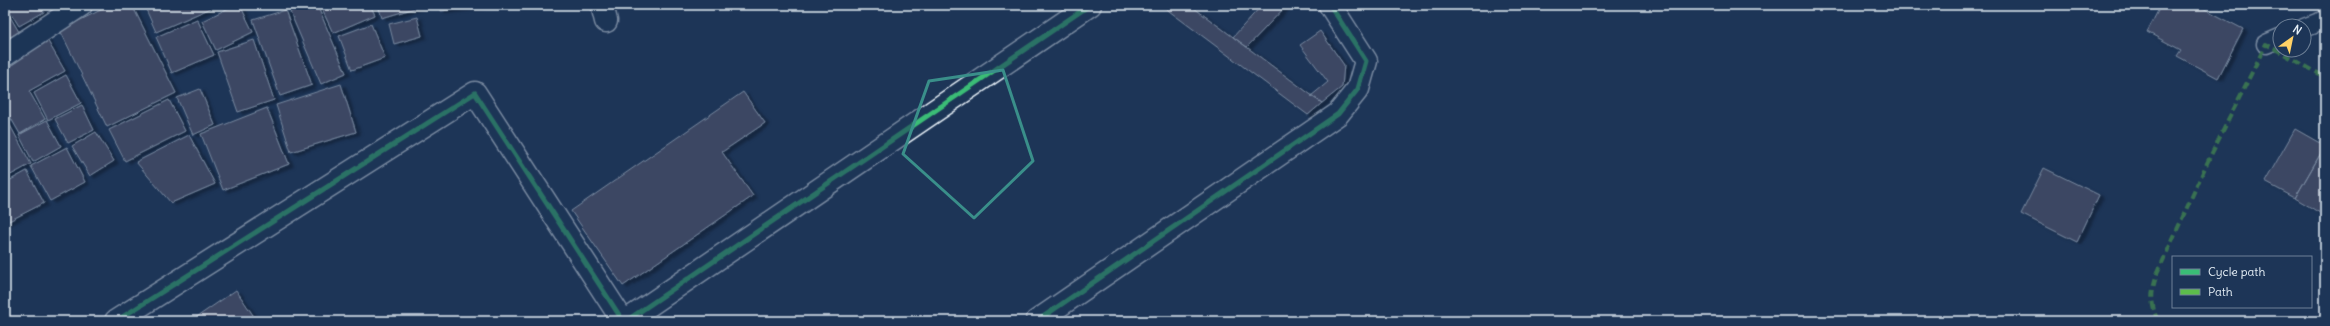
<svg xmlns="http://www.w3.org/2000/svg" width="2330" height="326" viewBox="0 0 2330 326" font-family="Delius,sans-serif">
<defs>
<filter id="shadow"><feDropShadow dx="4.5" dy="2.5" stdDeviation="1" flood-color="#0009"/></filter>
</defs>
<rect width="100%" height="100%" fill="#1d3557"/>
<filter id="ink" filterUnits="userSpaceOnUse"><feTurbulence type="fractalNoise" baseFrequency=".025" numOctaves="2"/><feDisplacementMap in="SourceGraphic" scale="8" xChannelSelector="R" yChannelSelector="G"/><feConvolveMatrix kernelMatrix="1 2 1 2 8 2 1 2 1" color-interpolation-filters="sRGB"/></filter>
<g filter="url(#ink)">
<path fill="#625d72" stroke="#e8f1f8" filter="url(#shadow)" d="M6 5H40L44 12 19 26Z
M111 5H132L176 93 107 127 60 30Z
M144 5H218L156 32Z
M235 5H240L253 32 216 50 202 21Z
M307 5H317L346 73 321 84 290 12Z
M320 5H370L375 15 333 33Z
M378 5H425L382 18Z
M440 5H479L480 6 441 11Z
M1161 5H1190L1322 103 1308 115Z
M1262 5H1287L1247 47 1233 37Z
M2161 5H2197L2243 29 2218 78 2177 56 2181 50 2147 32Z
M5 8 19 32 5 40Z
M285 10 312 85 280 96 253 20Z
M417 17 422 36 394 44 389 24Z
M197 19 214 55 172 73 156 37Z
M371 24 385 58 352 70 339 36Z
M1320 31 1344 65 1342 87 1322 103 1311 96 1328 82 1300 45Z
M46 38 65 71 29 91 45 119 20 134 5 108V62Z
M254 40 274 100 238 112 217 52Z
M66 75 81 103 48 120 34 93Z
M341 84 356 132 291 152 276 105Z
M200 89 215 125 193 135 177 98Z
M743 92 765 123 722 152 753 196 623 286 571 211Z
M169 100 185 131 125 161 109 130Z
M82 105 94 130 68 143 55 119Z
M267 108 289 164 223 190 201 134Z
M6 118 31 164 5 178V119Z
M47 120 61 146 33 162 19 135Z
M2295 129 2325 146 2295 198 2265 182Z
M96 132 114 161 90 176 72 146Z
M189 135 215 184 171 203 136 162Z
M2325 146V216L2295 198Z
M67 147 85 182 50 201 31 166Z
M2044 168 2099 195 2077 242 2021 214Z
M27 171 44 203 5 223V183Z
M236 290 257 321H191Z"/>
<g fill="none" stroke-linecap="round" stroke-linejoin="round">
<defs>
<path id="lane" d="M2304 28 2325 20
M2266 44 2280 38"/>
<path id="street" d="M602 5 606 21
M5 55 81 5
M116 321 475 93 623 321
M626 321 1090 5
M1037 321 1338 114 1358 89 1366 61 1330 5"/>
</defs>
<use href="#lane" stroke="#e8f1f8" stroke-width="21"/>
<use href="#street" stroke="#e8f1f8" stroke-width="25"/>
<use href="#lane" stroke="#1d3557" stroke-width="18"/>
<use href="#street" stroke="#1d3557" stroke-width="22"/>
<path stroke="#5cbc4b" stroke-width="4" stroke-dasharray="8 4" stroke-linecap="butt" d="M2158 321C2150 304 2151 291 2157 274L2208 161 2266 44 2325 77"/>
<defs>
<path id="cycleway" d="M116 321 475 93 623 321
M626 321 1090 5
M1037 321 1338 114 1358 89 1366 61 1330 5"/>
</defs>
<use href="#cycleway" stroke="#1d3557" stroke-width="8"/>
<use href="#cycleway" stroke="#3abd76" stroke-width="5"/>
</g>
</g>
<path d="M0 0H2330V326H0ZM1003 70 1033 161 974 218 903 154 929 81Z" fill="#1d3557" fill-opacity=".55" fill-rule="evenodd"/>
<path fill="none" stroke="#3a8f8a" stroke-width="3" stroke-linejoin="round" d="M1003 70 1033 161 974 218 903 154 929 81Z"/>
<rect width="2330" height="326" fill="none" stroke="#1d3557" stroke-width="20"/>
<rect x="10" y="10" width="2310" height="306" fill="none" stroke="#e8f1f8" stroke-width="1.5" filter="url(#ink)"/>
<rect x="2172" y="256" width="140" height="52" fill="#1d3557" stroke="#6e8097"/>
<rect x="2180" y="269" width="20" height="6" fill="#3abd76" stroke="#6e8097"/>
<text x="2208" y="276" font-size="12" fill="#e8f1f8">Cycle path</text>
<rect x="2180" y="289" width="20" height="6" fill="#5cbc4b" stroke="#6e8097"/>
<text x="2208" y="296" font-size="12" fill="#e8f1f8">Path</text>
<g transform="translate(2292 38) rotate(33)"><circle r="19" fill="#1d3557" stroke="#6e8097"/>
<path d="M0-3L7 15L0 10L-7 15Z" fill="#ffd166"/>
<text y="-6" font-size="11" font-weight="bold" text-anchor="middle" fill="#e8f1f8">N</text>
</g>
</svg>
